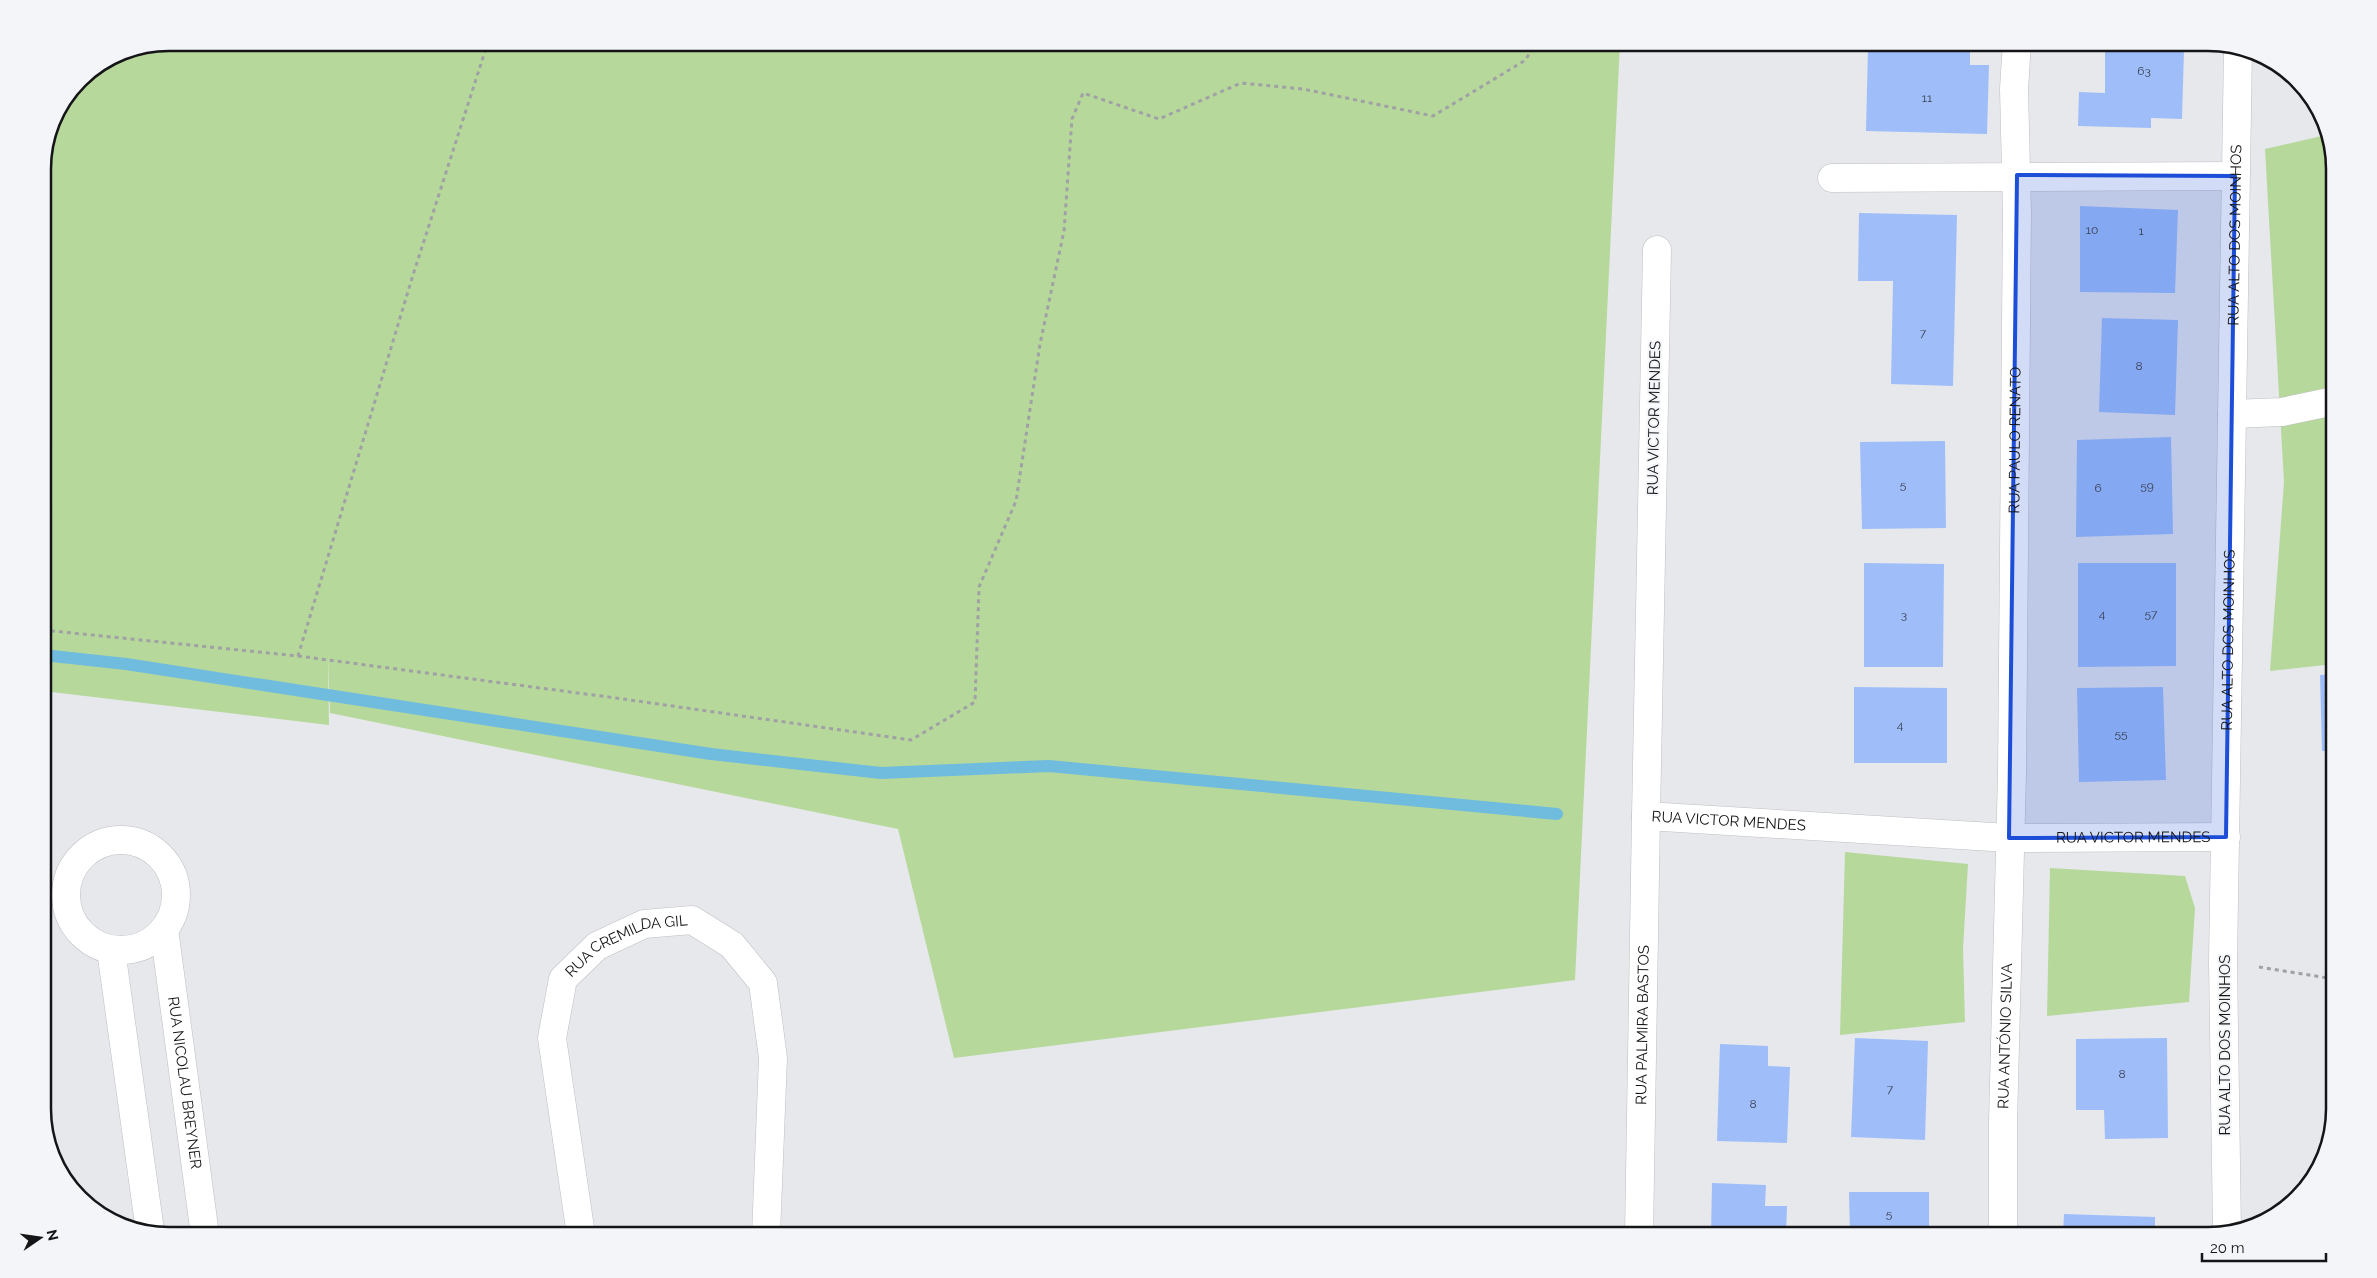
<svg xmlns="http://www.w3.org/2000/svg" width="2377" height="1278" viewBox="0 0 2377 1278" font-family="Raleway,sans-serif">
<rect width="100%" height="100%" fill="#e6e8ec"/>
<path fill="#b7d89b" d="M169 42 1620 43 1575 980 954 1058 898 829 330 713 328 653 329 725 43 691V161L52 120 80 79 121 52Z
M2326 135 2334 161V664L2270 671 2284 482 2265 149Z
M1845 852 1968 864 1963 949 1965 1022 1840 1035Z
M2050 868 2185 876 2195 908 2189 1002 2047 1016Z"/>
<g fill="none" stroke-linecap="round" stroke-linejoin="round">
<path stroke="#6fbcde" stroke-width="12" d="M43 655 126 664 711 754 881 773 1049 766 1557 814"/>
</g>
<path fill="#9fbef9" d="M1915 42H1970V65H1989L1987 134 1866 131 1868 47H1915Z
M2105 48 2184 50 2182 119 2151 118V128L2078 126 2079 92 2105 93Z
M2080 206 2178 210 2175 293 2080 292Z
M1859 213 1957 215 1953 386 1891 384 1893 281H1858Z
M2102 318 2178 320 2175 415 2099 412Z
M2171 437 2173 534 2076 537 2077 440Z
M1945 441 1946 528 1862 529 1860 442Z
M1864 563 1944 564 1943 667H1864Z
M2078 563H2176V666L2078 667Z
M2334 674V750L2322 751 2320 675Z
M1854 687 1947 688V763H1854Z
M2163 687 2166 780 2079 782 2077 688Z
M1855 1038 1928 1041 1925 1140 1851 1137Z
M2167 1038 2168 1138 2105 1139 2104 1110H2076V1039Z
M1720 1044 1768 1046V1066L1790 1067 1787 1143 1717 1141Z
M1712 1183 1766 1185 1765 1206H1787L1786 1235H1711Z
M1849 1192H1929V1235H1850Z
M2064 1214 2155 1217V1235H2063Z"/>
<g fill="none" stroke-linecap="round" stroke-linejoin="round">
<defs>
<g id="street">
<path d="M1832 178 2235 176"/>
<path id="s1" d="M1657 250 1646 816 2009 838 2226 837"/>
<path d="M2232 414 2282 412 2334 401"/>
<circle cx="121" cy="895" r="55"/>
<path id="s2" d="M164 929 205 1235"/>
<path d="M111 950 150 1231"/>
<path id="s3" d="M581 1235 552 1038 563 979 597 946 644 924 692 920 732 945 763 983 773 1058 766 1235"/>
<path id="s4" d="M1639 1235 1646 816"/>
<path id="s5" d="M2003 1235V1122L2012 774 2017 212 2014 89 2017 42"/>
</g>
<g id="secondary">
<path id="s6" d="M2227 1231 2223 961 2238 50"/>
</g>
</defs>
<use href="#street" stroke="#bdbfc3" stroke-width="29"/>
<use href="#secondary" stroke="#bdbfc3" stroke-width="29"/>
<path stroke="#a0a1a4" stroke-width="3" stroke-dasharray="4 4" stroke-linecap="butt" d="M43 630 298 656 413 275 488 42
M298 656 616 698 911 740 975 702 979 587 1016 501 1040 344 1064 231 1072 119 1083 93 1159 119 1241 83 1303 89 1433 116 1524 61 1539 42
M2259 967 2334 979"/>
<use href="#street" stroke="#fff" stroke-width="28"/>
<use href="#secondary" stroke="#fff" stroke-width="28"/>
</g>
<path fill="#1d4ed8" fill-opacity="0.2" stroke="#1d4ed8" stroke-width="4" stroke-linejoin="round" d="M2017 175 2235 176 2226 837 2009 838Z"/>
<g text-anchor="middle" stroke-width="4" stroke-linejoin="round" paint-order="stroke">
<g font-size="12" fill="#383f50">
<text x="2144" y="75">63</text>
<text x="1927" y="102">11</text>
<text x="2092" y="234">10</text>
<text x="2141" y="235">1</text>
<text x="1923" y="337">7</text>
<text x="2139" y="370">8</text>
<text x="1903" y="489">5</text>
<text x="2147" y="490">59</text>
<text x="2098" y="492">6</text>
<text x="2102" y="618">4</text>
<text x="2151" y="618">57</text>
<text x="1904" y="619">3</text>
<text x="1900" y="729">4</text>
<text x="2121" y="738">55</text>
<text x="2122" y="1078">8</text>
<text x="1890" y="1093">7</text>
<text x="1753" y="1108">8</text>
<text x="1889" y="1218">5</text>
</g>
<g font-size="15" fill="#151517" stroke="#f3f5f9">
<text dy="5" stroke="none"><textPath href="#s6" startOffset="996">RUA ALTO DOS MOINHOS</textPath></text>
<text transform="translate(1654 418) rotate(-89)" y="5">RUA VICTOR MENDES</text>
<text dy="5" stroke="none"><textPath href="#s5" startOffset="795">RUA PAULO RENATO</textPath></text>
<text dy="5" stroke="none"><textPath href="#s6" startOffset="591">RUA ALTO DOS MOINHOS</textPath></text>
<text dy="5" stroke="none"><textPath href="#s1" startOffset="649">RUA VICTOR MENDES</textPath></text>
<text dy="5" stroke="none"><textPath href="#s1" startOffset="1054">RUA VICTOR MENDES</textPath></text>
<text dy="5" stroke="none"><textPath href="#s3" startOffset="334">RUA CREMILDA GIL</textPath></text>
<text dy="5" stroke="none"><textPath href="#s4" startOffset="210">RUA PALMIRA BASTOS</textPath></text>
<text dy="5" stroke="none"><textPath href="#s5" startOffset="199">RUA ANTÓNIO SILVA</textPath></text>
<text transform="translate(2225 1045) rotate(-90)" y="5">RUA ALTO DOS MOINHOS</text>
<text dy="5" stroke="none"><textPath href="#s2" startOffset="155">RUA NICOLAU BREYNER</textPath></text>
</g>
</g>
<path d="M0 0H2377V1278H0ZM169 51H2208A118 118 0 0 1 2326 169V1109A118 118 0 0 1 2208 1227H169A118 118 0 0 1 51 1109V169A118 118 0 0 1 169 51Z" fill="#f3f5f9" fill-rule="evenodd"/>
<path fill="none" stroke="#151517" stroke-width="2.5" d="M169 51H2208A118 118 0 0 1 2326 169V1109A118 118 0 0 1 2208 1227H169A118 118 0 0 1 51 1109V169A118 118 0 0 1 169 51Z"/>
<g transform="translate(40 1238) rotate(77)" stroke="#f3f5f9" stroke-width="4" paint-order="stroke">
<path d="M0-4L9 19L0 12L-9 19Z" fill="#151517"/>
<text y="-8" font-size="14" font-weight="bold" text-anchor="middle" fill="#151517">N</text>
</g>
<path d="M2202 1253v8h124v-8" fill="none" stroke="#151517" stroke-width="2.5"/>
<text x="2210" y="1253" font-size="15" fill="#151517" stroke="#f3f5f9" stroke-width="4" paint-order="stroke">20 m</text>
</svg>
